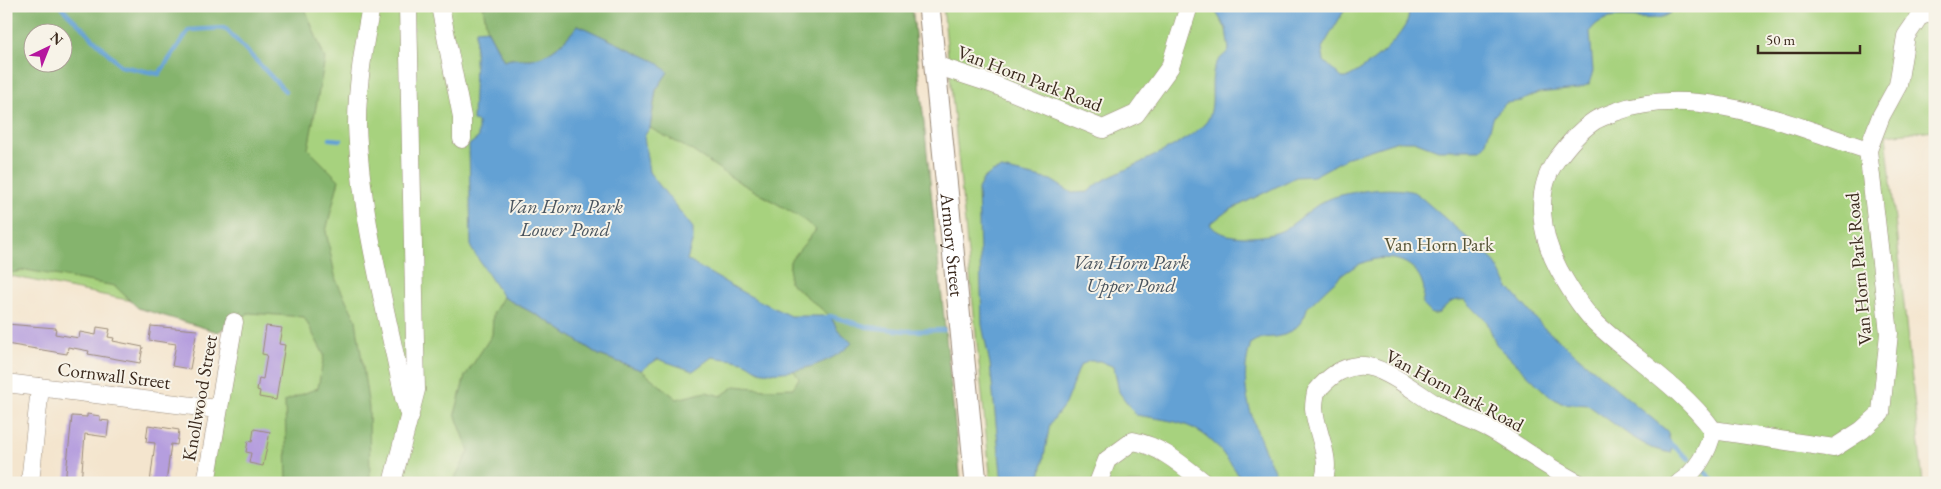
<svg xmlns="http://www.w3.org/2000/svg" width="1941" height="489" viewBox="0 0 1941 489" font-family="'EB Garamond',serif">
<rect width="100%" height="100%" fill="#f7f3e8"/>
<filter id="ink" filterUnits="userSpaceOnUse"><feTurbulence type="fractalNoise" baseFrequency=".02" numOctaves="2"/><feDisplacementMap in="SourceGraphic" scale="10" xChannelSelector="R" yChannelSelector="G"/><feConvolveMatrix kernelMatrix="1 2 1 2 8 2 1 2 1" color-interpolation-filters="sRGB"/></filter>
<filter id="wash" filterUnits="userSpaceOnUse"><feTurbulence type="fractalNoise" baseFrequency=".0096" numOctaves="4" result="noise"/><feDisplacementMap in="SourceGraphic" scale="20" xChannelSelector="R" yChannelSelector="G"/><feGaussianBlur stdDeviation="1.12" result="paint"/><feColorMatrix in="noise" values="0 0 0 0 0 0 0 0 0 0 0 0 0 0 0 0 0 1.4 0 .05"/><feComposite in="paint" operator="in"/></filter>
<g filter="url(#wash)">
<rect width="100%" height="100%" fill="#f4e5ce"/>
<path fill="#a7d27e" stroke="#717e4e" fill-rule="evenodd" d="M6 6H912L960 483H206L234 322 6 275ZM32 32H62V62H32Z
M943 6H1935V130L1886 135 1923 483H991Z"/>
<path fill="#85b46d" stroke="#606f46" fill-rule="evenodd" d="M6 6H304L325 59 308 149 339 180 326 231 336 280 356 320 369 408 370 483H287L285 401 318 388 324 355 304 317 249 313 218 332 138 308 115 286 26 270 6 274ZM32 32H62V62H32Z
M483 6H912L961 483H452L469 451 455 414 465 376 492 335 493 314 503 297 548 321 599 355 641 370 677 399 706 392 721 396 735 386 765 389 793 388 799 378 793 370C813 364 837 359 852 343L838 330 830 316 789 282 790 261 816 230 800 217 734 179 691 150 650 128 656 90 668 72 578 25C566 40 551 56 531 59 520 60 514 57 504 61L487 29Z"/>
<path fill="#63a1d4" stroke="#4f6679" d="M1218 6H1266L1271 8 1279 6H1347L1322 48 1324 61 1342 78H1346C1367 68 1397 43 1407 22 1409 17 1409 11 1409 6H1686C1676 8 1665 18 1657 18 1634 21 1606 8 1590 31L1593 71 1589 84 1578 89 1538 93 1522 101 1506 103 1494 116 1485 145 1480 150H1438L1414 141H1398L1349 157 1314 176 1296 177 1226 212 1210 224C1220 242 1269 239 1285 229 1300 220 1312 206 1329 199 1347 191 1399 185 1416 193L1494 261 1509 288 1543 327 1667 431 1672 447 1671 453 1651 448 1629 435 1588 405 1561 403 1547 394 1496 344 1487 322 1465 300C1451 299 1447 304 1438 314H1432L1422 304C1423 298 1425 290 1423 285 1415 257 1384 253 1360 264 1340 273 1323 293 1307 308 1306 320 1293 333 1281 336 1268 339 1264 335 1251 343 1238 384 1250 414 1265 451 1269 461 1276 472 1278 483H1241C1239 474 1233 466 1227 459 1201 422 1178 422 1136 415L1119 392 1114 367 1100 361H1089L1080 366 1065 404 1050 424 1039 483H1002L990 364 982 325 978 189 983 179 992 172 1002 169 1051 180 1072 193 1088 192 1100 182C1125 169 1193 141 1207 121 1218 103 1206 78 1218 61 1221 57 1226 54 1229 50L1226 29 1216 12Z
M578 25 657 62 668 72 656 90 650 128 644 136 649 172 693 228V239L687 260 744 293 790 316H830L838 330 852 343C832 364 791 375 763 372 756 371 750 364 743 362 733 359 722 359 712 357L693 371 658 359 641 370 599 355 548 321 503 297 471 248 469 145 478 138V122L473 121 476 30 487 29 504 61C514 57 521 60 531 59 551 56 566 40 578 25Z"/>
<g fill="none" stroke-linecap="round" stroke-linejoin="round">
<path stroke="#63a1d4" stroke-width="4.5" d="M60 6 121 66 159 74 189 30 225 28 285 91
M330 139 341 140
M825 318 830 316 868 327 906 331 944 330
M1667 441 1689 459
M1705 472 1716 483"/>
</g>
<g id="blocks">
<path fill="#b59ede" d="M6 324 56 328 55 334 79 338 80 332 96 335 97 327 110 329 108 337 114 338 113 341 143 347 140 363 88 354 89 351 68 347 67 354 6 344Z
M151 326 197 330 190 369 172 366 176 344 149 340Z
M266 326 282 328 279 344 285 345 276 400 259 397 260 391 257 390 259 378 263 379 267 355 262 354Z
M87 414 100 416V420L109 421 107 437 85 434 81 483H65L72 416 87 417Z
M148 425 179 430 177 445 171 444 166 483H150L155 443 146 442Z
M254 429 270 432 263 466 249 463 251 453 246 452 248 441 252 442Z"/>
</g>
</g>
<g filter="url(#ink)">
<use href="#blocks" fill-opacity="0" stroke="#988876" stroke-width="1"/>
<g fill="none" stroke-linecap="round" stroke-linejoin="round">
<defs>
<path id="minor" d="M371 6C364 44 357 85 357 124 360 215 386 309 404 398L410 417
M440 6 462 117V139
M935 65 993 84 1103 129 1136 114 1170 67 1189 6
M6 383 217 409
M1713 430C1682 388 1636 360 1598 325 1583 311 1569 288 1559 270 1541 236 1533 192 1557 159 1568 145 1579 131 1594 121 1600 117 1608 115 1615 112 1695 82 1790 125 1868 150
M30 483 40 387
M206 483 234 322
M392 483 416 390 408 6
M1098 483 1107 460 1133 441C1161 446 1183 466 1205 483
M1322 483C1334 461 1315 431 1314 408 1314 402 1315 397 1316 392 1327 379 1339 368 1357 366 1381 363 1415 392 1435 404 1453 414 1475 420 1494 431 1522 448 1548 468 1578 483
M1679 483C1698 470 1708 452 1713 430L1834 448 1862 430 1881 413 1889 333 1868 150 1881 116 1898 85 1906 36 1919 17 1935 10"/>
<g id="major">
<path id="s1" d="M929 6 976 483"/>
</g>
</defs>
<use href="#minor" stroke="#988876" stroke-width="19"/>
<use href="#major" stroke="#988876" stroke-width="23"/>
<use href="#minor" stroke="#fff" stroke-width="18"/>
<use href="#major" stroke="#fff" stroke-width="21"/>
</g>
</g>
<g text-anchor="middle" stroke-width="4" stroke-linejoin="round" paint-order="stroke">
<g font-size="19" fill="#3b2a1e" stroke="#f7f3e8">
<text transform="translate(1030 78) rotate(21)" y="7">Van Horn Park Road</text>
<text dy="7" stroke="none"><textPath href="#s1" startOffset="240">Armory Street</textPath></text>
<text transform="translate(1858 269) rotate(-95)" y="7">Van Horn Park Road</text>
<text transform="translate(114 375) rotate(7)" y="7">Cornwall Street</text>
<text transform="translate(1455 390) rotate(28)" y="7">Van Horn Park Road</text>
<text transform="translate(199 398) rotate(-80)" y="7">Knollwood Street</text>
</g>
<g font-size="19" fill="#565436" stroke="#f7f3e8">
<text x="1439" y="251">Van Horn Park</text>
</g>
<g font-size="20" font-style="italic" fill="#49545e" stroke="#f7f3e8">
<text x="565" y="213">Van Horn Park<tspan x="565" dy="23">Lower Pond</tspan></text>
<text x="1131" y="269">Van Horn Park<tspan x="1131" dy="23">Upper Pond</tspan></text>
</g>
</g>
<rect width="1941" height="489" fill="none" stroke="#f7f3e8" stroke-width="25"/>
<g transform="translate(48 48) rotate(43)"><circle r="24" fill="#f7f3e8" stroke="#aca397"/>
<path d="M0-4L9 19L0 12L-9 19Z" fill="#b5179e"/>
<text y="-8" font-size="14" font-weight="bold" text-anchor="middle" fill="#3b2a1e">N</text>
</g>
<path d="M1758 45v8h102v-8" fill="none" stroke="#3b2a1e" stroke-width="2.5"/>
<text x="1766" y="45" font-size="15" fill="#3b2a1e" stroke="#f7f3e8" stroke-width="4" paint-order="stroke">50 m</text>
</svg>
